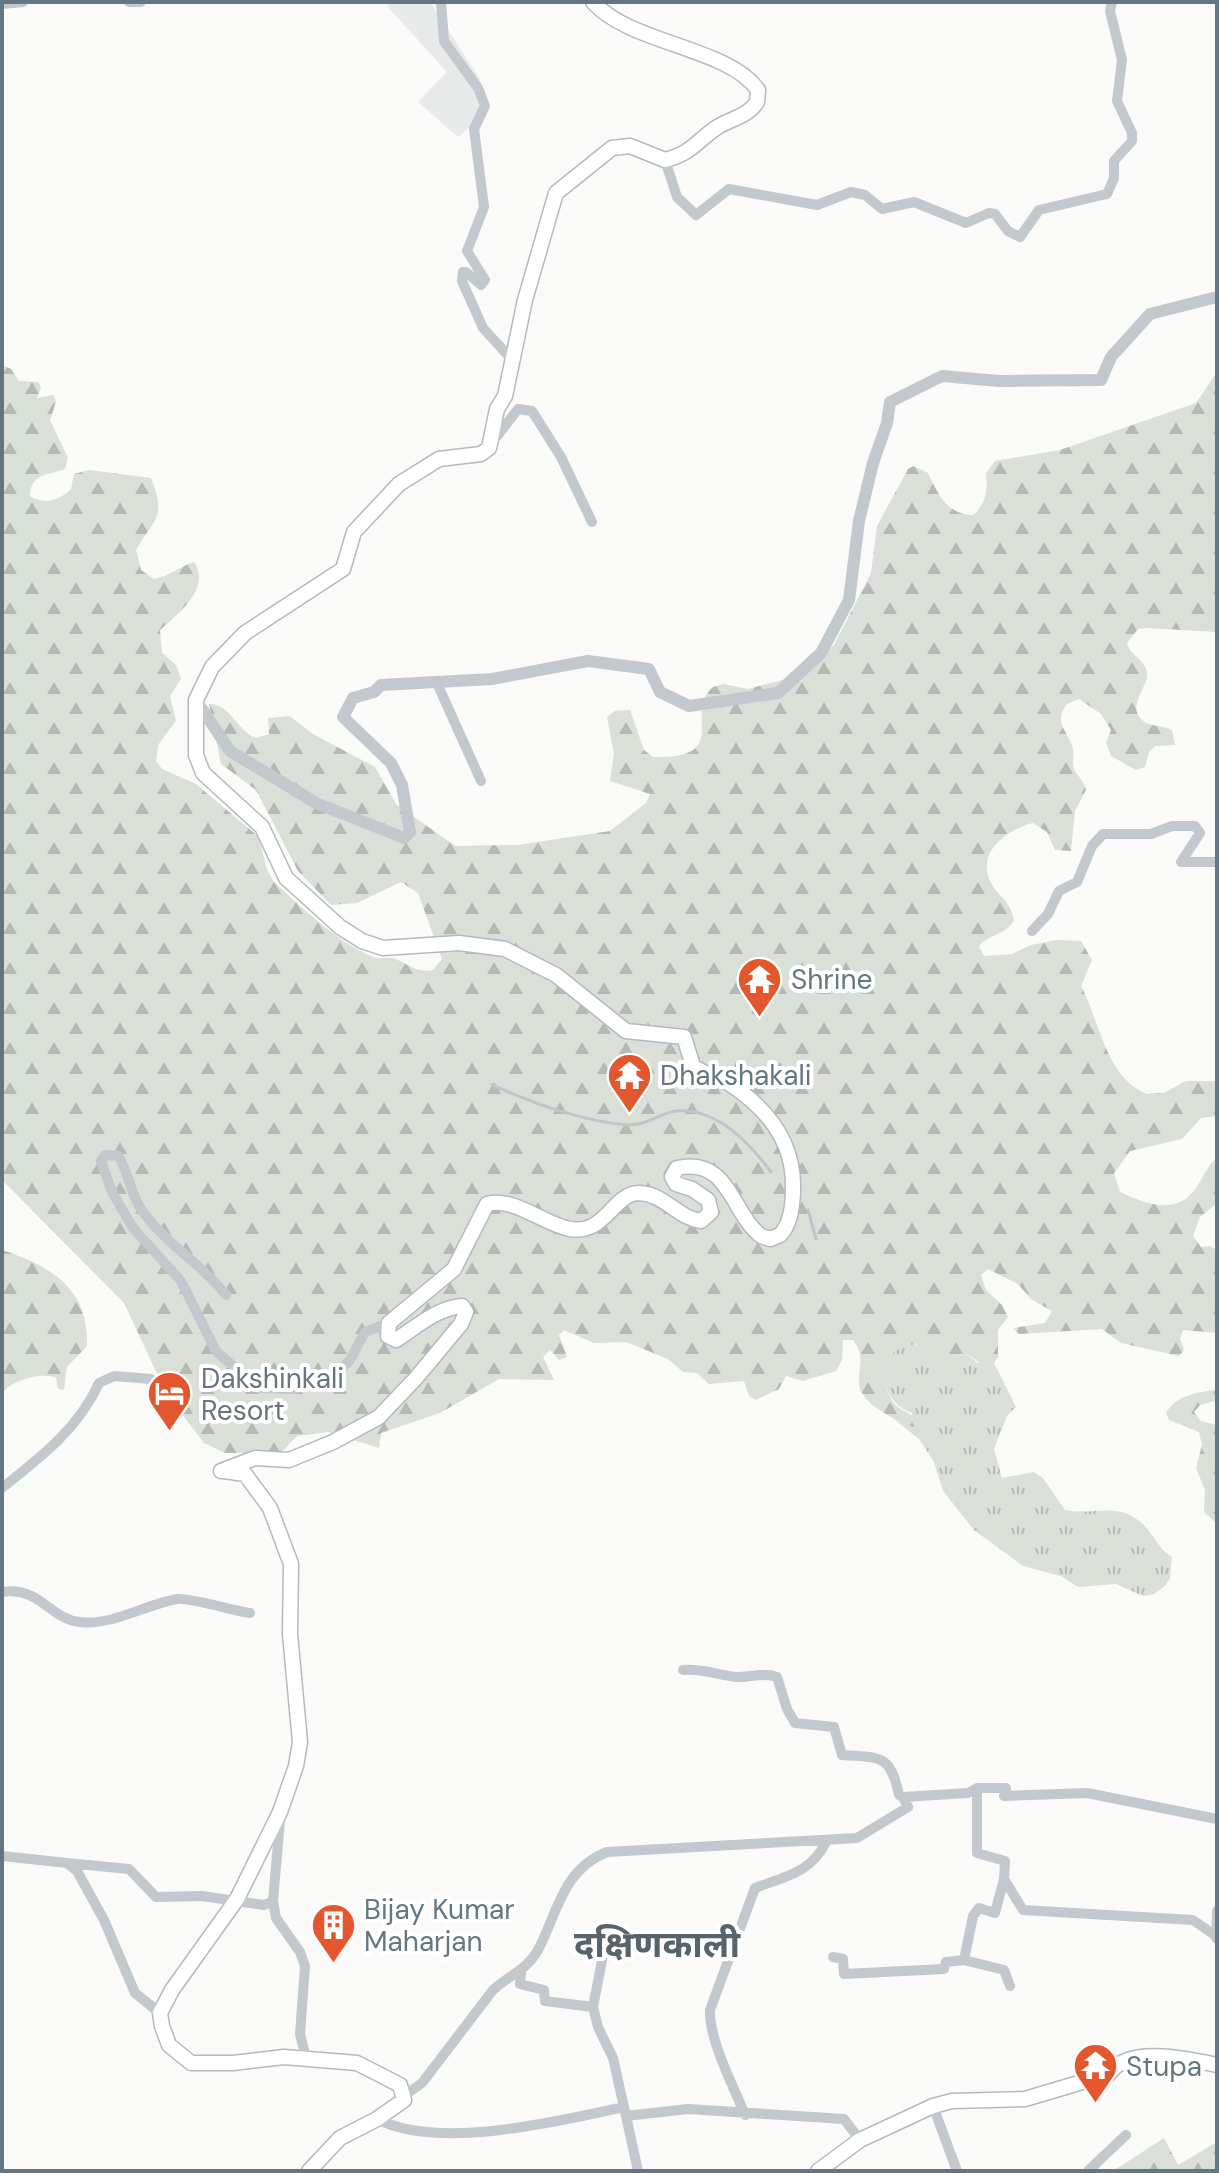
<svg xmlns="http://www.w3.org/2000/svg" width="1219" height="2173" viewBox="0 0 1219 2173" font-family="'DM Sans','Noto Sans Devanagari',sans-serif">
<defs>
<pattern id="grass-tufts" width="24" height="20" patternUnits="userSpaceOnUse" patternTransform="scale(2)"><rect width="24" height="20" fill="#dadfd7"/><path d="M3 7l-1-3M5 7V3M7 7l1-3M15 17l-1-3M17 17v-4M19 17l1-3" fill="none" stroke="#b4b9b4"/></pattern>
<pattern id="forest-firs" width="22" height="20" patternUnits="userSpaceOnUse" patternTransform="scale(2)"><rect width="22" height="20" fill="#dadfd7"/><path d="M5 1l3.5 6h-7zM16 11l3.5 6h-7z" fill="#b4b9b4"/></pattern>
</defs>
<rect width="100%" height="100%" fill="#fafaf8"/>
<path fill="#e8e9e9" d="M392 2H430L480 79 473 90 484 115 458 137 418 102 447 72 387 6Z"/>
<path fill="url(#grass-tufts)" d="M906 1344 931 1346C943 1356 950 1356 966 1354L978 1363H994L1016 1407 1007 1416 994 1449 1002 1478 1034 1472 1043 1478 1065 1510C1091 1516 1114 1502 1138 1520 1152 1530 1157 1548 1172 1557L1170 1578 1165 1586 1154 1594 1143 1596 1116 1584 1078 1587 1061 1576 1023 1566 974 1530 943 1491 934 1462 920 1440 894 1419 914 1427 912 1413C891 1406 884 1387 881 1366L892 1351Z"/>
<path fill="url(#forest-firs)" d="M2 365 11 369 19 381 38 382 41 387 37 398 53 395 56 402 50 420 68 458 65 469C50 475 30 473 30 496 44 505 59 501 71 489L74 474 89 470 151 478C167 519 154 518 136 550L141 570 154 579C170 576 179 567 194 562 212 588 177 615 160 630L162 653 176 665 181 679 170 696 176 721 158 745 156 761 162 769 196 784 259 837 266 867 273 881C301 907 337 942 373 957 381 960 390 956 398 960 411 966 418 973 433 970L442 959 418 893 401 882 357 903 331 905 298 871 256 790 221 764 209 704C230 703 237 731 256 738L269 734 268 718 290 716 311 733 375 767 396 804 455 846 517 845 610 831 646 803 650 794 610 781 614 754 607 717 615 711 630 710 644 750 653 757C734 759 682 714 713 687L724 684 748 689 801 675 834 645 871 573 877 526 908 469 913 466 928 473C938 494 946 514 973 515 986 505 988 489 986 473L995 461 1060 450 1196 403 1217 372V632L1147 628 1138 629 1127 643C1130 657 1146 659 1147 673 1149 687 1126 705 1142 720 1149 727 1163 725 1172 730L1175 745 1155 746 1149 752 1145 767 1136 770 1111 756 1106 743 1111 730 1101 714 1079 699 1067 704C1052 724 1069 731 1073 749 1074 755 1072 763 1074 769 1077 776 1084 780 1086 790L1075 811 1071 851 1055 850 1047 832 1033 823C1007 829 975 853 991 883 1000 899 1009 898 1014 920 1006 936 989 933 979 946L984 956 1012 954 1031 945 1057 940 1081 941 1092 960 1081 986C1101 1023 1105 1077 1147 1094L1164 1093 1186 1081H1217V1116L1201 1118 1182 1139 1130 1151 1114 1173 1120 1192C1142 1202 1172 1215 1191 1194 1202 1182 1205 1168 1217 1157V1203L1200 1217 1193 1236 1201 1247 1211 1246 1217 1251V1333L1183 1330 1180 1339 1184 1350 1179 1356 1121 1343 1102 1329 1019 1334 1013 1328 1045 1323 1052 1311 1031 1299 1018 1284 988 1269 981 1275 986 1290 1002 1305 1008 1317 998 1330V1357L994 1363 983 1365 967 1354 944 1356C917 1338 902 1341 881 1366 883 1378 888 1400 898 1407 907 1414 913 1413 919 1423L914 1427C897 1422 860 1403 859 1384 858 1365 866 1357 853 1340H843L842 1360 836 1371 803 1381 786 1376 779 1389 756 1400 749 1396 744 1381 709 1384 697 1373 683 1372 668 1359 626 1342 594 1343 564 1330 559 1335 567 1357 559 1360 550 1350 543 1357 554 1380 499 1379 440 1413 381 1433 379 1448 328 1432 297 1436 281 1453H225L204 1443 166 1393 124 1303 2 1180Z
M2 1250C51 1266 89 1288 87 1346L67 1367 64 1390 58 1389 56 1378C44 1371 8 1381 2 1394Z
M1217 1390V1400L1200 1405 1194 1412 1201 1421 1217 1425V1524L1204 1512 1205 1490 1196 1468 1202 1445 1199 1432 1169 1420 1166 1413C1177 1395 1198 1392 1217 1390Z
M1164 2138 1178 2165 1217 2142V2171H1113Z"/>
<g fill="none" stroke-linecap="round" stroke-linejoin="round">
<path stroke="#bbc7cb" stroke-width="3" d="M492 1085C536 1104 581 1121 628 1125 645 1126 660 1113 676 1111 716 1107 749 1142 771 1172
M808 1210 816 1239"/>
<defs>
<path id="secondary" d="M221 1471 255 1458 289 1460 333 1442 379 1417 416 1378 461 1324 466 1312 462 1306C437 1308 416 1327 396 1340L388 1336 389 1323 454 1269 487 1204C515 1197 543 1224 570 1229 606 1235 613 1193 639 1193 665 1194 677 1218 701 1221L711 1212 708 1200 692 1189 676 1184 672 1177 677 1168C729 1156 731 1213 761 1236L770 1239 780 1235C791 1224 793 1204 793 1188 794 1140 766 1107 727 1082 716 1076 703 1074 693 1066L684 1037 626 1031 556 975 505 949 459 943 383 948 362 941 340 927 286 878 262 827 203 773 196 755V700L212 667 245 633 343 569 354 532 399 484 439 459 481 454 489 448 497 409 505 396 525 300 556 193 612 148 630 146 665 160C693 153 697 140 719 126 733 118 748 116 757 102L758 90C728 47 630 44 593 2
M224 1471 245 1474 270 1508 291 1564 290 1634 300 1742 296 1766 280 1812 237 1899 172 1990 160 2013 162 2026 169 2045 191 2063H233L284 2057 357 2063 400 2085 404 2100 377 2119 340 2138 309 2171
M818 2171 860 2140 933 2106 952 2101 1025 2099 1109 2074C1127 2045 1188 2059 1217 2065"/>
</defs>
<use href="#secondary" stroke="#b3babf" stroke-width="17"/>
<path stroke="#c3c8cc" stroke-width="10" d="M129 2H141
M441 2 444 41 478 88 485 106 474 129 484 207 467 251 485 280 481 285 466 272H463L462 281 483 328 513 361
M2 4 23 2
M665 160 677 197 696 215 729 189 817 205 851 192 865 195 882 209 914 202 966 223 989 213 995 214 1008 231 1020 237 1039 210 1107 194 1114 178V161L1132 141V133L1117 101 1122 60 1110 11 1112 2
M491 444 518 409 532 411 561 457 592 522
M436 681 481 781
M1032 931 1048 914 1059 891 1077 882 1092 846 1103 834H1151L1172 826H1195L1200 833 1181 862H1217
M226 1295C201 1263 164 1243 141 1209 130 1193 129 1172 118 1156L105 1155 101 1161 112 1192 133 1228 181 1281 216 1351 258 1388 294 1389 332 1379 350 1360 365 1332 389 1323
M2 1488C40 1458 79 1428 99 1383L114 1376 151 1379
M2 1592C41 1586 49 1619 80 1622 112 1626 147 1604 177 1599 188 1597 235 1611 250 1613
M683 1670C704 1668 719 1676 739 1677 753 1677 765 1672 777 1677L787 1709 795 1723 834 1727 842 1755C880 1758 890 1753 899 1795L903 1797
M977 1788V1853L1005 1861 1004 1879 1023 1910 1193 1920 1216 1936
M280 1820 273 1901 276 1918 300 1952 305 1966 300 2034 306 2058
M2 1856 67 1863 77 1871 104 1920 135 1993 160 2013
M67 1863 129 1869 156 1897 202 1896 264 1905 273 1901
M1004 1879 995 1913 979 1908 973 1916 964 1960 1004 1970 1010 1986
M1216 1938 1217 1911
M833 1957 843 1959 844 1974 944 1969 946 1962 964 1960
M521 1973 520 1984 544 1990 545 2001 593 2007 598 2027 613 2058 624 2107
M593 2007 607 1935
M405 2095 422 2083 493 1990C509 1975 526 1971 538 1950 558 1912 562 1870 607 1852L857 1838 908 1807 903 1797 968 1793 977 1788H1006L1004 1796 1087 1793 1217 1819
M933 2106 957 2171
M745 2115C733 2085 709 2040 710 2010L755 1888C784 1877 812 1872 826 1842
M626 2116 688 2109 844 2119 860 2140
M377 2119C439 2151 558 2121 624 2107L638 2171
M1088 2171 1126 2135"/>
<path stroke="#c3c8cc" stroke-width="12" d="M196 700 230 751 316 803 404 838 410 832 402 785 391 763 343 717 353 698 374 692 381 685 492 679 588 661 649 669 660 692 689 706 778 693 821 653 849 600 859 521 873 463 887 423 890 402 942 376 999 381 1101 380 1111 357 1150 314 1217 297"/>
<use href="#secondary" stroke="#fff" stroke-width="14"/>
</g>
<defs>
<symbol id="temple-pin" viewBox="-11 -11 22 30"><path d="M0 17L-7.5 6A9.5 9.5 0 1 1 7.5 6Z" fill="#e4572e" stroke="#fff"/><path d="M0-6L5-2H3V0L6.5 2.5H4V6H1.5V3h-3V6H-4V2.5H-6.5L-3 0V-2H-5Z" fill="#fff"/></symbol>
<symbol id="hotel-pin" viewBox="-11 -11 22 30"><path d="M0 17L-7.5 6A9.5 9.5 0 1 1 7.5 6Z" fill="#e4572e" stroke="#fff"/><path d="M-6-4.5h1.5V1H6V5H4.5V3h-9V5H-6ZM-4 0a1.8 1.8 0 1 1 3.6 0ZM.5 0V-2.5h3Q6-2.5 6 0Z" fill="#fff"/></symbol>
<symbol id="building-pin" viewBox="-11 -11 22 30"><path d="M0 17L-7.5 6A9.5 9.5 0 1 1 7.5 6Z" fill="#e4572e" stroke="#fff"/><path d="M-4-6H4V6H1V3H-1V6H-4ZM-2.5-4.3h1.7v1.8h-1.7ZM.8-4.3h1.7v1.8H.8ZM-2.5-1h1.7V.8h-1.7ZM.8-1h1.7V.8H.8Z" fill="#fff"/></symbol>
</defs>
<g fill-rule="evenodd">
<use href="#temple-pin" x="734" y="954" width="51" height="69"/>
<use href="#temple-pin" x="604" y="1050" width="51" height="69"/>
<use href="#hotel-pin" x="144" y="1368" width="51" height="69"/>
<use href="#building-pin" x="308" y="1900" width="51" height="69"/>
<use href="#temple-pin" x="1070" y="2040" width="51" height="69"/>
</g>
<g text-anchor="middle" stroke-width="8" stroke-linejoin="round" paint-order="stroke">
<g font-size="28" fill="#657683" stroke="#fff" text-anchor="start">
<text x="791" y="989">Shrine</text>
<text x="660" y="1085">Dhakshakali</text>
<text x="201" y="1388">Dakshinkali<tspan x="201" dy="32">Resort</tspan></text>
<text x="364" y="1919">Bijay Kumar<tspan x="364" dy="32">Maharjan</tspan></text>
<text x="1126" y="2076">Stupa</text>
</g>
<g font-size="36" font-weight="bold" fill="#57646e" stroke="#fff">
<text x="657" y="1957">दक्षि‍णकाली</text>
</g>
</g>
<rect width="1219" height="2173" fill="none" stroke="#657683" stroke-width="8"/>
</svg>
